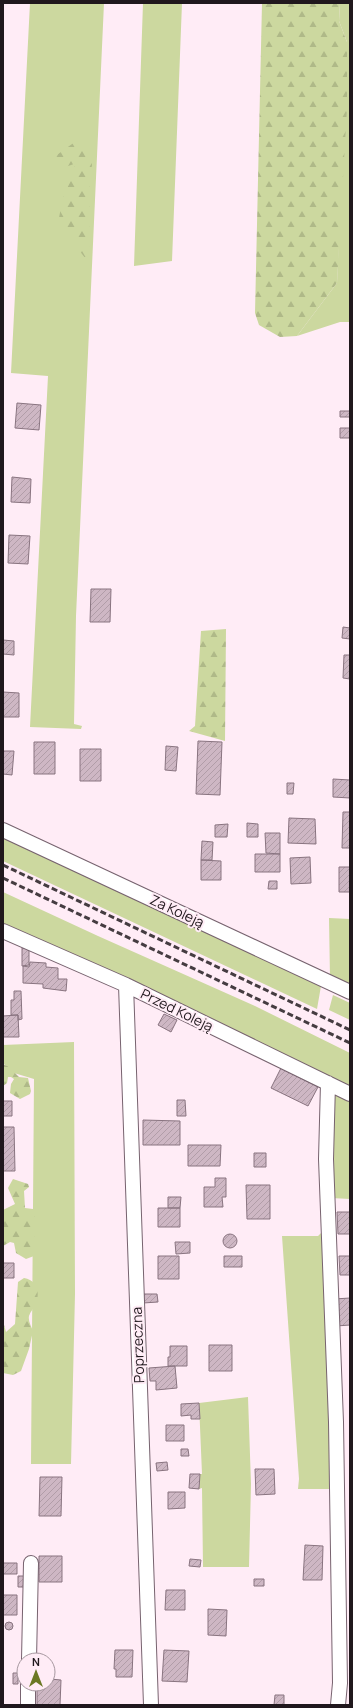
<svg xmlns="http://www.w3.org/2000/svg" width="353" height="1708" viewBox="0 0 353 1708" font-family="Manrope,sans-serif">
<defs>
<pattern id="forest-firs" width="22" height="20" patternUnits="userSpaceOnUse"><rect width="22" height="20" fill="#ccd89f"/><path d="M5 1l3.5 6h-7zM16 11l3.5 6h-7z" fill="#afb988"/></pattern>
<pattern id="building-hatch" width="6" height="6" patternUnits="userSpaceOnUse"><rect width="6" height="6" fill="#ceb7c4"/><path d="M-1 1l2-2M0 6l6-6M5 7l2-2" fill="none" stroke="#b19da8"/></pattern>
</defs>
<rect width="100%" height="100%" fill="#ffecf6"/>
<path fill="#ccd89f" d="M30 3H104L76 616 74 724 82 726 81 729 30 727 48 376 11 373Z
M143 3H182L172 261 134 266Z
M340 3H350V322H340L297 336 337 283 347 42 339 21Z
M3 836 321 986 317 1009 3 861Z
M3 892 98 936 255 1006 350 1053V1088L3 923Z
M329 918 350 919V986L330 978Z
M333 995 350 1003V1020L329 1010Z
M74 1042 75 1294 71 1464H31L34 1079 14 1073 3 1063V1045Z
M336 1094 350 1098V1199L331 1198V1098Z
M323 1231 331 1489H298L299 1479 282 1236H318Z
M248 1397 251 1484 249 1567H203L202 1488 199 1489 200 1474H202L199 1403Z"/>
<path fill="url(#forest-firs)" d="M262 3H340L339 21 347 42V108L337 283 297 336 280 337 259 325 255 313Z
M79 139 88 146 92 165 90 177 89 263 58 223 63 197 74 173V164L59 169 54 157Z
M226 629 225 741 189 731 195 726 201 631Z
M3 1064 9 1067 19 1077 28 1078 31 1091 30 1094 20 1099 10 1093 11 1084 14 1079 11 1077H8L7 1083 3 1086Z
M13 1179 28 1184 29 1187 24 1191 25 1208 33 1209 35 1212 34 1256 26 1259 16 1253 14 1243 10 1242 3 1246V1210L15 1204 8 1188Z
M24 1278C37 1280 41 1293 35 1305 34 1308 30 1312 29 1316 28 1321 31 1326 33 1331L29 1349 21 1371 13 1375 3 1373V1321L6 1332 15 1324 18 1282Z"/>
<path fill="url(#building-hatch)" stroke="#897480" d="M17 403 41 405 39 430 15 428Z
M340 411H350V417H340Z
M340 428H350V438H340Z
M12 477 31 479 30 503 11 502Z
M9 535 30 536 28 564 8 563Z
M91 589H111L110 622H90Z
M343 627 350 628V639L342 638Z
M3 640 14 641V655L3 654Z
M344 655H350V686V679L343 678Z
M3 692 19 693V717H3Z
M198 741 222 742 220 795 196 794Z
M34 742H55V774H34Z
M166 746 178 747 176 771 165 770Z
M80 749H101V781H80Z
M3 751H14L12 775 3 774Z
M333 779 350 780V798L333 797Z
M287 783H294L293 794H287Z
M343 812H350V848H342Z
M289 818 315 819 316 844 288 843Z
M247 823 258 824V837H247Z
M228 824 227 837H215V825Z
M265 833H280V854L266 853Z
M202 841 213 842 212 860H201Z
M255 854H280V872H255Z
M310 857 311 883 291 884 290 858Z
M201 860 221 861V880H201Z
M339 867H350V892H339Z
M269 881H277V889H268Z
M22 948H29V965L22 966Z
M30 962 46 963V967L58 968V979H67L66 991 43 988V984L23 983V966L29 967Z
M14 991H21L22 1019 18 1020V1015H11V1000H14Z
M164 1014 177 1020 171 1032 158 1025Z
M18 1015 19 1037H3V1016Z
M281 1068 318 1087 308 1106 271 1088Z
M177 1100H185L186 1116H177Z
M3 1101H12V1116H3Z
M143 1120 180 1121V1145H143Z
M3 1127H14L15 1171H3Z
M188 1145H221L220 1166H188Z
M254 1153H266V1167H254Z
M215 1178H226V1197H222L223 1207H204V1187H215Z
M246 1185H270V1219H247Z
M168 1197H181L180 1208H168Z
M158 1208H180V1227H158Z
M337 1212H350V1234H338Z
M223 1241a7 7 0 1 1 14 0a7 7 0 1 1-14 0Z
M175 1242H190V1253L176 1254Z
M158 1256H179V1279H158Z
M224 1256H242V1267H224Z
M339 1256H350V1275H340Z
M3 1263H14V1278H3Z
M142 1294H157L158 1302 143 1303Z
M350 1298V1325L336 1326 334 1299Z
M209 1345H232V1371H209Z
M170 1346H187V1366H168V1357H170Z
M175 1366 177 1388 156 1390V1381H150L149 1368Z
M199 1403 200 1419H191V1415L181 1416V1404Z
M166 1425H184V1441H166Z
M181 1449H188L189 1456H181Z
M167 1462 168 1470 157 1471 156 1463Z
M255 1469H274L275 1494 256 1495Z
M190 1474H200L199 1489 189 1488Z
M40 1477H62L61 1516H39Z
M168 1492H185V1508L168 1509Z
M305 1545 323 1546 322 1580H303Z
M39 1556H62V1582H39Z
M190 1559 201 1560 200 1567 189 1566Z
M3 1563H17V1574H3Z
M18 1576H26V1587H18Z
M254 1579H264V1586H254Z
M166 1590H185V1610H165Z
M3 1595H17V1615H3Z
M208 1609 227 1610 226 1636 208 1635Z
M5 1626a4 4 0 1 1 8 0a4 4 0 1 1-8 0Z
M115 1650H133L132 1677H116V1669H114Z
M164 1650 189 1651 187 1682 162 1681Z
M13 1673H18V1684H13Z
M50 1679 61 1680 60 1705H37V1684H48V1680Z
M275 1695H284V1705H274Z"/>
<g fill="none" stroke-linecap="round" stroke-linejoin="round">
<defs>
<path id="minor" d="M3 830 350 992
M3 931 126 985 350 1094
M126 985 151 1705
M328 1083 326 1159 336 1422 340 1683 338 1705
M29 1660 31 1563
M28 1705V1684"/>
</defs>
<use href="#minor" stroke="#77636f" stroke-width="16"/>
<use href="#minor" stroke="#fff" stroke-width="14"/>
<path stroke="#453c41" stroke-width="3" stroke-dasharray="6 3" stroke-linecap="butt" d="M3 865 350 1030
M3 878 350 1043"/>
</g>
<g text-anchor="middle" stroke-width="4" stroke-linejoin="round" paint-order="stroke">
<g font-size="14" fill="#20181d" stroke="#ffecf6">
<text transform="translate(177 911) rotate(25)" y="5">Za Koleją</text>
<text transform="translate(177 1010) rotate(26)" y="5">Przed Koleją</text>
<text transform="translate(138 1345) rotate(-92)" y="5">Poprzeczna</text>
</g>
</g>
<rect width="353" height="1708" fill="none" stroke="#20181d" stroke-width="8"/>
<g transform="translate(36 1672)"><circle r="19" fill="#ffecf6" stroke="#a6979f"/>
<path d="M0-3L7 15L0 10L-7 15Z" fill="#6b7824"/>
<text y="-6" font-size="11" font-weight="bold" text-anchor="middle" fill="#20181d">N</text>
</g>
</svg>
